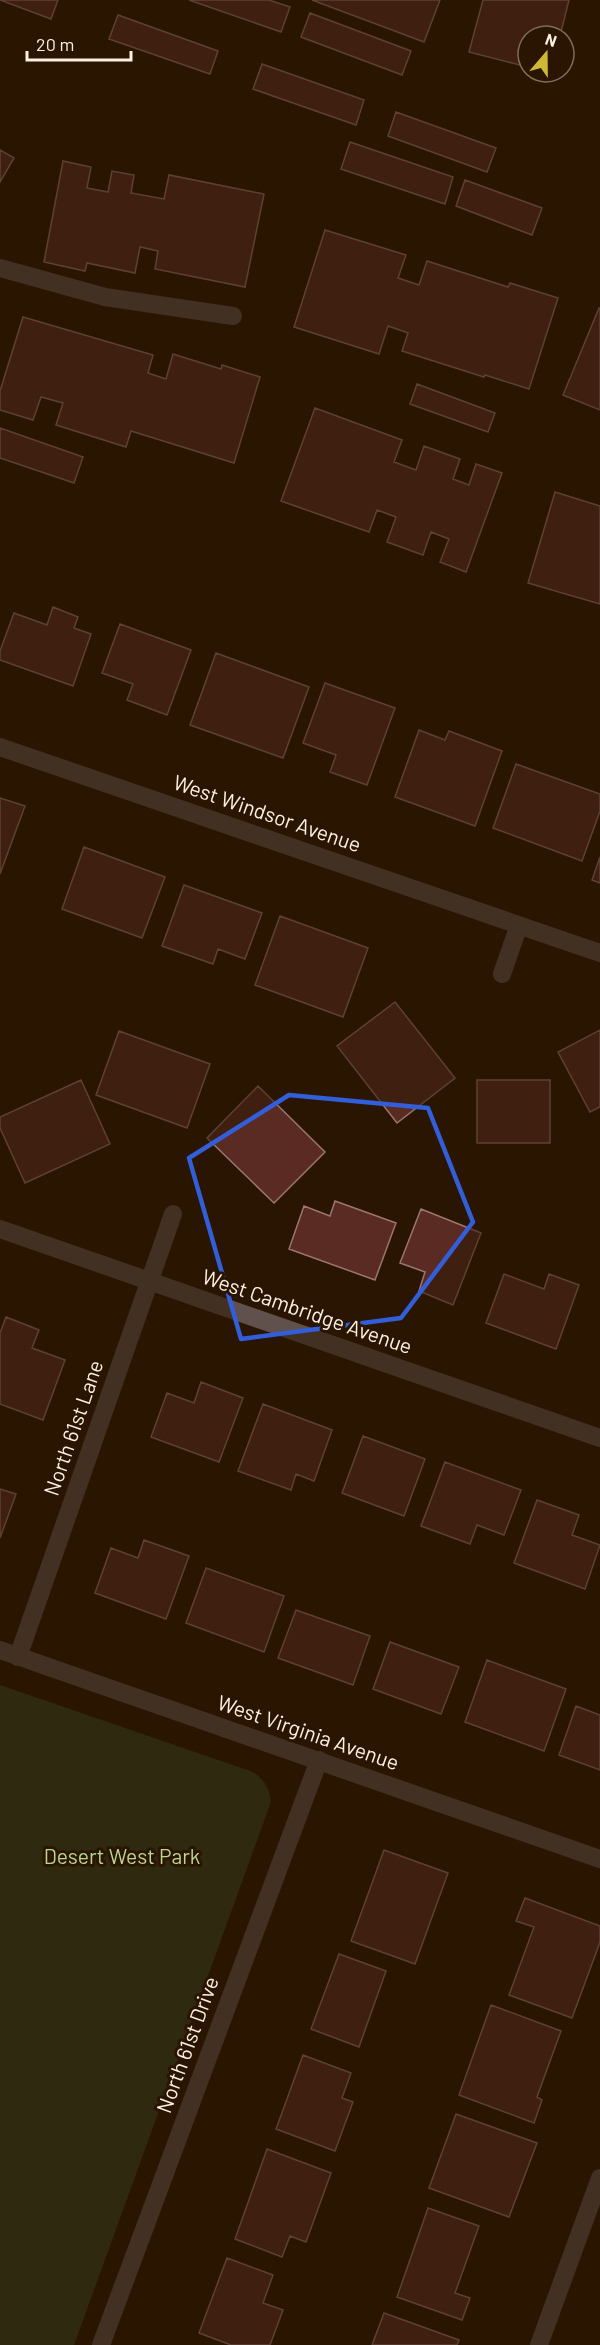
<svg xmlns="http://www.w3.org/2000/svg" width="600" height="2345" viewBox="0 0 600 2345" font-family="Barlow,sans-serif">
<rect width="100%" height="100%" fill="#2a1502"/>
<path fill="#364223" d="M0 1685 253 1772C265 1780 269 1788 271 1802L74 2345H0Z"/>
<path fill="#5a2b23" stroke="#9a766f" stroke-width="1.5" d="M0 0H58L51 19Z
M189 0H269L290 7 281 32Z
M312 0H440L424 42Z
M483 0H569L560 36H528V67L469 52Z
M310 13 411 51 402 75 301 37Z
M118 15 218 51 210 74 109 39Z
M262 64 364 100 356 125 253 89Z
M396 112 496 148 487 172 388 136Z
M350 142 453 177 445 204 341 169Z
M0 150 14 158 0 182Z
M63 161 91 167 87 188 108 192 112 171 134 175 131 193 164 199 169 175 264 194 245 287 155 269 158 251 140 247 135 273 87 263 85 271 44 262Z
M465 180 542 208 532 235 456 206Z
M325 230 406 255 398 278 419 285 427 261 508 287 510 283 558 298 529 389 485 375 484 377 402 351 408 333 388 326 379 354 294 327Z
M599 308H600V410L563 395Z
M23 317 153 355 148 373 166 379 173 354 221 369 222 365 260 377 234 463 131 431 126 447 56 425 63 403 41 397 33 420 0 410V391Z
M417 384 495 413 488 432 410 404Z
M315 408 402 440 394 462 416 470 424 446 460 459 453 479 469 485 476 464 502 473 466 572 440 562 449 539 431 532 423 555 387 542 396 517 377 510 369 532 281 501Z
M0 428 83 457 74 483 0 458Z
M555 492 600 506V604L528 583Z
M53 607 78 617 74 628 91 634 73 686 0 660V651L14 613 47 625Z
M120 624 191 650 167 715 127 700 133 684 102 673Z
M216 653 309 687 283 758 190 725Z
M325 683 395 708 367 785 330 772 336 755 303 743Z
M419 730 445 740 449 731 502 751 475 826 395 797Z
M516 764 600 794V811L582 861 493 828Z
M0 798 25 806 0 874Z
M84 847 165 877 142 938 62 909Z
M600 857V883L592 880Z
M184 885 262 913 245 959 218 949 213 964 162 946Z
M280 916 368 948 343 1017 255 985Z
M395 1002 455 1078 397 1123 337 1046Z
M600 1030V1107L590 1112 558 1052Z
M119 1031 210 1064 187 1128 96 1095Z
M81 1080 110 1144 25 1183 0 1128V1117Z
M477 1080H550V1143H477Z
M258 1086 325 1152 274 1203 207 1138Z
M335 1201 396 1223 375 1280 289 1249 304 1206 330 1216Z
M421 1209 481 1233 453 1305 419 1291 425 1272 400 1263Z
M504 1274 544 1289 549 1274 579 1285 556 1349 486 1323Z
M6 1317 39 1330 32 1348 65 1360 43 1420 0 1404V1333Z
M201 1382 243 1398 219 1462 151 1437 167 1393 194 1403Z
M263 1404 332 1430 314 1481 296 1474 291 1490 238 1471Z
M363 1436 425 1459 404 1516 342 1493Z
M445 1462 521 1490 504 1535 477 1525 470 1544 421 1526Z
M0 1489 16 1494 0 1538Z
M537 1500 579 1515 572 1535 600 1545 585 1589 514 1563Z
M144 1540 189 1556 166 1619 95 1593 111 1548 138 1558Z
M206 1568 284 1596 264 1652 186 1623Z
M296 1610 370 1636 353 1685 278 1658Z
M390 1642 459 1667 441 1714 373 1689Z
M487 1660 566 1689 544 1751 465 1722Z
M576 1706 600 1715V1770L559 1755Z
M384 1850 448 1873 415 1964 351 1941Z
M525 1898 600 1926V1942L572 2018 509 1995 534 1927 516 1921Z
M339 1954 386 1971 359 2047 311 2029Z
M491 2005 561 2031 537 2097 542 2100 534 2123 459 2095Z
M303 2055 351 2073 342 2098 353 2102 335 2151 276 2129Z
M456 2114 537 2143 509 2217 429 2188Z
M267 2149 331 2173 306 2242 290 2236 282 2257 235 2239Z
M428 2208 479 2226 455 2293 470 2298 462 2320 397 2297Z
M227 2258 273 2275 263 2303 283 2310 270 2345H231L199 2333Z
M384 2313 459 2340 457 2345H372Z"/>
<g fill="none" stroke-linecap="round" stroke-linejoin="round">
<path stroke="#60514d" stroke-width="18" d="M0 268 105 297 233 316
M0 747 600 953
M502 974 519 925
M0 1229 600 1438
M0 1650 600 1859
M18 1657 173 1214
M101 2345 319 1760
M539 2345 600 2178"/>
</g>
<path d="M0 0H600V2345H0ZM289 1095 428 1108 473 1222 401 1318 241 1339 189 1158Z" fill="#2a1502" fill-opacity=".55" fill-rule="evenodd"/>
<path fill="none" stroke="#335ed9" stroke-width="4.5" stroke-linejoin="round" d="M289 1095 428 1108 473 1222 401 1318 241 1339 189 1158Z"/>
<g text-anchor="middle" stroke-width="6" stroke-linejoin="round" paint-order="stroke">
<g font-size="21" fill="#fdefe2" stroke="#2a1502">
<text transform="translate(267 814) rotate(19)" y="7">West Windsor Avenue</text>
<text transform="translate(307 1312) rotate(19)" y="7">West Cambridge Avenue</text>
<text transform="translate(74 1428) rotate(-71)" y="7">North 61st Lane</text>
<text transform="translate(308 1733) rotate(19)" y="7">West Virginia Avenue</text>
<text transform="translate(188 2045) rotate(-70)" y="7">North 61st Drive</text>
</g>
<g font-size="21" fill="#b9d68e" stroke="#2a1502">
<text x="122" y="1864">Desert West Park</text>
</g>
</g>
<g transform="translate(546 54) rotate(20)"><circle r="28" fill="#2a1502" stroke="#7e6c5c" stroke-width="1.5"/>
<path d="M0-4.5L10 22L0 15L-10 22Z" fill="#d1b736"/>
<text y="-9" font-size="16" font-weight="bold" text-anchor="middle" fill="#fdefe2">N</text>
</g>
<path d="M27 51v9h104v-9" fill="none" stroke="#fdefe2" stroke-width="3"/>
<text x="36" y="51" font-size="18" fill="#fdefe2" stroke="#2a1502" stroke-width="4.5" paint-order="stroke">20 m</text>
</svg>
